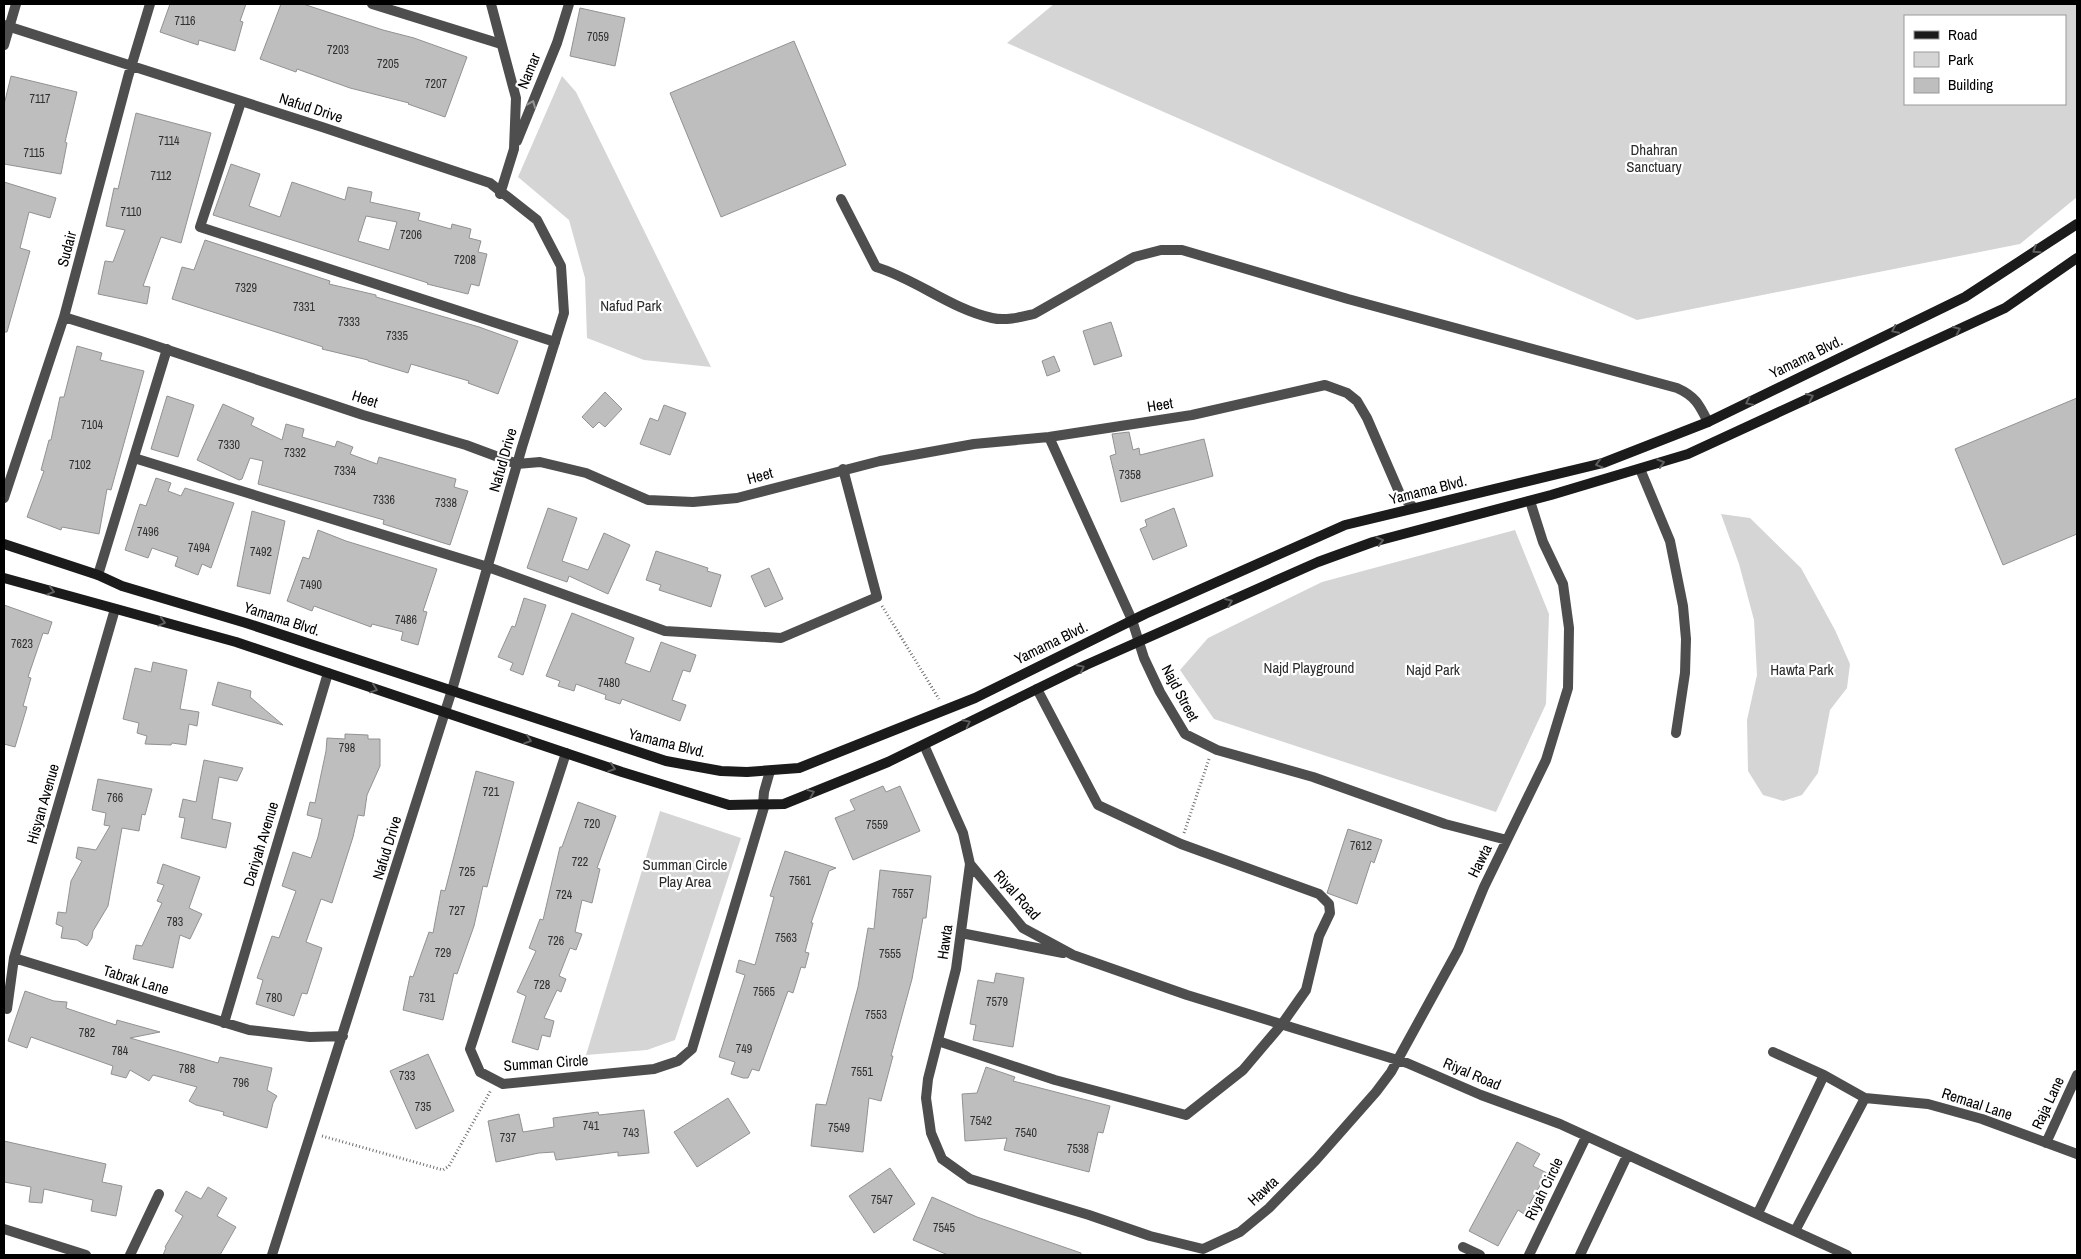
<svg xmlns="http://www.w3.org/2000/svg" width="2081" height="1259" viewBox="0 0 2081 1259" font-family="'Archivo Narrow',sans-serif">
<rect width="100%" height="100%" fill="#fff"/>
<path fill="#d5d5d5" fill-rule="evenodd" d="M1054 4H2077V197L2020 244 1637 320 1007 43ZM1905 16H2065V104H1905Z
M562 76 576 92 711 367 644 360 587 338 585 278 569 220 518 177Z
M1721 514 1750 518 1801 568 1835 630 1850 664 1847 688 1830 710 1818 773 1802 795 1783 801 1763 795 1748 771 1747 720 1757 675 1754 620 1739 564Z
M1515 530 1549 614 1546 704 1496 812 1214 719 1180 670 1208 638 1322 582Z
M660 811 741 838 675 1040 647 1050 586 1055Z"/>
<path fill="#bebebe" stroke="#929292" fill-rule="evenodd" d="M170 4H246L240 21 243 22 235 51 199 40 198 45 160 32Z
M281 4H303L383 30 414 38 467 57 445 117 408 104 409 103 350 88 297 69 296 72 260 59Z
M580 8 625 18 615 66 570 56Z
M794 41 846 165 721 217 670 93Z
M11 76 77 92 65 142 67 143 61 174 4 164V105Z
M136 113 211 133 181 243 161 237 143 286 150 287 147 304 98 294 105 261 113 262 125 230 106 226 114 188 118 189Z
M231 164 260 174 249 206 280 217 292 182 345 200 348 187 372 192 370 202 420 213 418 220 451 229 452 224 471 229 469 238 481 241 478 252 487 254 479 286 471 284 468 294 427 284 428 283 213 215ZM366 216 397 222 389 250 358 241Z
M4 182 56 198 50 218 29 212 20 248 30 251 7 332H4Z
M205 240 330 281 329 284 376 295V297L479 327 518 341 498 394 468 383 469 381 411 364 408 373 368 361V360L322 349 323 347 172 299 182 267 194 270Z
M1111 322 1122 356 1094 365 1083 331Z
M77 346 102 353 100 360 144 371 111 490 107 489 99 534 62 527 61 530 27 517 44 471 41 470 49 440H51L60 397H64Z
M1054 356 1060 371 1047 376 1042 361Z
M605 392 622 409 605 427 599 422 593 428 582 417Z
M167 396 194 405 178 457 151 449Z
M2077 398V534L2003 565 1955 449Z
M223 404 254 418 251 425 282 440 286 424 304 429 302 437 335 447 337 441 353 447 350 454 377 464 379 457 456 479 454 487 468 491 450 545 383 524 384 520 258 484 263 461 250 458 242 479 239 480 197 460Z
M664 405 686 413 670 455 640 444 650 418 658 421Z
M1129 432 1133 450 1139 448 1140 455 1204 439 1213 476 1121 502 1110 456 1116 454 1112 434Z
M156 478 171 483 168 491 181 496 185 488 234 503 211 568 202 564 198 575 175 566 178 557 152 548 148 558 125 550 140 504 146 506Z
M548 508 577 518 562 561 588 570 604 533 630 545 608 594 569 576 567 582 527 568Z
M1174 508 1187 546 1153 560 1140 529 1147 526 1145 520Z
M252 511 285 521 270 594 237 586Z
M318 530 346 541 437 569 423 611 427 612 418 645 401 640 403 632 372 624 371 627 314 606 312 611 287 601 303 557 309 559Z
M656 551 708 568 707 571 721 575 711 607 659 590 661 585 646 580Z
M769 568 783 599 765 607 751 576Z
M524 598 546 605 523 675 510 670 513 663 498 657 512 626 515 627Z
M4 605 52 622 48 634 43 633 28 677 31 678 23 706 27 707 15 747 4 744Z
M572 613 634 638 625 663 650 672 661 642 696 655 690 672 683 670 672 700 686 705 680 721 622 699 620 704 605 699 606 695 576 684 574 691 558 686 560 681 546 676Z
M153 662 187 670 180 709 199 712 197 726 189 724 186 745 172 743 171 745 145 744 147 736 137 733 139 723 123 719 135 668 151 672Z
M218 682 251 691 250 697 283 725 212 705Z
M345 734 368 735V739H380V766L367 795 364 816 358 815 353 837 332 903 321 899 306 942 322 948 307 994 302 993 294 1016 256 1004 263 980 257 978 272 936 279 938 296 891 282 886 293 852 311 858 318 837 322 819 307 815 310 802 315 803 326 751 327 738 345 739Z
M204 760 243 768 237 781 219 777 212 819 231 823 226 848 181 838 185 818 179 817 183 799 196 802Z
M476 771 514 782 487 887 483 886 474 926 457 974 454 973 443 1020 403 1010 410 976 413 977 429 932 433 933 441 890 445 891Z
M98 779 152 789 145 815 142 814 139 831 122 828 108 906 93 931 92 938 87 946 77 940 61 938 63 927 56 924 58 912 66 913 71 881 82 861 76 858 78 847 96 850 110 826 104 825 106 813 92 810Z
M883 786 886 792 900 786 920 831 853 860 835 818 855 810 850 800Z
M578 802 616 816 597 868 600 869 592 903 582 900 575 932 582 934 576 950 570 948 559 976 566 979 561 992 557 990 544 1018 554 1021 550 1037 542 1035 538 1050 512 1042 526 996 517 992 536 951 529 948 540 919 543 920 560 847H562Z
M1348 829 1382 840 1374 863 1371 861 1357 904 1327 893Z
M785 851 836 868 829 871 811 923H813L805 952 809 953 805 968 801 967 793 993 788 991 759 1071 752 1069 748 1078H743L731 1074 735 1062 719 1057 745 975 736 972 739 960 755 965 774 897 770 896Z
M163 864 200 877 189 908 202 914 190 939 180 935 173 968 133 959 136 945 142 946 162 903 157 901 164 885 157 883Z
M880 870 931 876 926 918H923L912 979 891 1056H893L881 1101 869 1098 863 1152 811 1146 816 1104 826 1105 858 987 868 928 874 929Z
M996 973 1024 978 1013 1047 973 1040 976 1025 970 1024 978 980 994 983Z
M25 991 54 1001 67 1002 66 1008 116 1025 117 1020 160 1032 130 1038 218 1063 220 1057 272 1068 267 1090 277 1096 273 1103 267 1128 223 1115 224 1112 196 1105 189 1101 197 1087 153 1075 149 1081 130 1070 126 1078 111 1074 113 1066 31 1037 27 1048 8 1041Z
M428 1054 454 1111 416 1129 390 1071Z
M986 1067 1015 1077 1013 1081 1110 1106 1103 1133 1098 1132 1089 1172 1004 1150 1007 1138 965 1141 962 1094 977 1093Z
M728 1098 750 1133 697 1167 674 1132Z
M644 1110 649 1153 618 1156V1152L556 1160 554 1152 539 1153 496 1162 488 1121 519 1114 523 1132 554 1127 553 1118 598 1112 599 1115Z
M4 1141 106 1164 102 1182 122 1186 116 1216 91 1211 93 1200 44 1189 42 1203 29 1202 31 1187 4 1182Z
M1517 1142 1540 1154 1533 1166 1547 1173 1524 1214 1518 1210 1498 1246 1469 1231Z
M890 1168 915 1204 874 1233 849 1196Z
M208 1187 227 1198 217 1216 236 1227 220 1255H163L166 1248 165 1247 183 1216 175 1211 186 1191 201 1199Z
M932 1197 977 1217 1081 1253V1255H948L913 1240Z"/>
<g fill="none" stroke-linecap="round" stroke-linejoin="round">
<path stroke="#707070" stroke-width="3" stroke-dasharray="1 2.5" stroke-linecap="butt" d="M882 606 939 699
M1184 833 1209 759
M322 1136 443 1170 449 1166 491 1090"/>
<path stroke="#4e4e4e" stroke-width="10" d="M372 4 501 44
M4 45 16 4
M241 102 200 227 555 342
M134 458 488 567 665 631 781 638 877 597 843 469
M1640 469 1670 541 1683 606 1686 639 1685 673 1676 733
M98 575 167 349
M938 1041 1055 1080 1186 1115 1243 1070 1282 1024 1306 990 1319 936 1330 913 1329 904 1319 894 1181 844 1098 805 1037 689"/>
<path stroke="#4e4e4e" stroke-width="10" d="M491 4 516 98 514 149 500 194
M4 25 322 127 490 183 537 220 561 266 564 313 522 447 452 690 272 1255
M517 141 557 43 569 4
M841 199 876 267C916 279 951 309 992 318 1006 321 1021 317 1034 314L1134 257 1161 250H1182L1348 299 1677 388C1695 396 1699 404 1708 422
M64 317 141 341 363 415 466 445 517 464 540 462 586 473 648 500 693 502 737 498 880 461 974 444 1049 437 1192 415 1325 385 1347 393 1357 401 1367 418 1400 494 1414 508
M1049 437 1132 620 1144 658 1160 692 1185 734 1217 750 1313 777 1445 824 1507 840
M4 498 64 317 128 77 150 4
M924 745 963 833 970 864 956 969 928 1079 926 1098 931 1133 942 1159 970 1179 1089 1215 1150 1236 1203 1249 1240 1232 1269 1208 1316 1160 1376 1092 1391 1072 1458 950 1484 887 1546 760 1568 688 1569 628 1563 584 1543 542 1530 501
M566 753 470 1049 480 1072 503 1084 654 1069 678 1061 692 1049 765 804
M763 804 764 792 770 771
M970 864 1023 928 1073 955 1187 995 1407 1063 1481 1095 1560 1124 1847 1255
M961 933 1063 953
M14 958 249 1030 310 1037 343 1036
M7 1009 14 958 115 609
M224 1023 328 673
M1773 1052 1824 1075 1865 1098 1928 1104 1982 1119 2077 1154
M2046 1143 2077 1075
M1758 1213 1824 1075
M4 1229 86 1255
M1795 1231 1865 1098
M1463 1247 1480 1255
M130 1255 159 1194
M1529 1255 1586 1137
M1580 1255 1627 1156"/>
<path stroke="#1b1b1b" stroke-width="10" d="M4 544 98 575 122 586 246 623 666 761 721 771 747 772 799 768 975 698 1145 614 1345 525 1603 463 1708 422 1965 297 2077 224
M4 578 236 642 622 772 729 805 784 804 888 762 1086 665 1318 562 1373 542 1551 495 1688 454 2005 308 2077 258"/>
</g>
<defs><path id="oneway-chevron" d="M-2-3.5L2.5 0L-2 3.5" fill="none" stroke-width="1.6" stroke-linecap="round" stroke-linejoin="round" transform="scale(1.25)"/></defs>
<use stroke="#959595" href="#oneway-chevron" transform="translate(532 104) rotate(-68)"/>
<g stroke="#5f5f5f">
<use href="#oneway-chevron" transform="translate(2036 250) rotate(147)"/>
<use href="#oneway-chevron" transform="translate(1895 330) rotate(154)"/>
<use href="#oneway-chevron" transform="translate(1957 330) rotate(-25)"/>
<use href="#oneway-chevron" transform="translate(1810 397) rotate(-25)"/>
<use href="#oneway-chevron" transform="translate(1749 402) rotate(154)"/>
<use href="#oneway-chevron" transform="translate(1661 463) rotate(-17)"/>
<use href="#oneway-chevron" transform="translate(1599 464) rotate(164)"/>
<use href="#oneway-chevron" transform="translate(1380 541) rotate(-15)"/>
<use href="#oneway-chevron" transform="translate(51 591) rotate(16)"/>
<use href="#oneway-chevron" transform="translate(1229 602) rotate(-24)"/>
<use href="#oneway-chevron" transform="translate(162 622) rotate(15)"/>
<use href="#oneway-chevron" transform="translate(1081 668) rotate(-26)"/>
<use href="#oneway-chevron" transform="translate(374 689) rotate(19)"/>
<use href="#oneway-chevron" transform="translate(967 723) rotate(-26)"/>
<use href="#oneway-chevron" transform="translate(528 740) rotate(19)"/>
<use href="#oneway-chevron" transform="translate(612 768) rotate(18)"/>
<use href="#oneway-chevron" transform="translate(811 793) rotate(-22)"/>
</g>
<g text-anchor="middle" stroke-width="4.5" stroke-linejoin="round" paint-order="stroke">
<g font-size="12" fill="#303030">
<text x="185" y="25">7116</text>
<text x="598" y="41">7059</text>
<text x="338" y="54">7203</text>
<text x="388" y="68">7205</text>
<text x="436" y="88">7207</text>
<text x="40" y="103">7117</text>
<text x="169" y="145">7114</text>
<text x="34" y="157">7115</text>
<text x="161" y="180">7112</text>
<text x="131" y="216">7110</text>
<text x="411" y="239">7206</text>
<text x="465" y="264">7208</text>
<text x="246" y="292">7329</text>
<text x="304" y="311">7331</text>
<text x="349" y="326">7333</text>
<text x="397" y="340">7335</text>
<text x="92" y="429">7104</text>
<text x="229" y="449">7330</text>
<text x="295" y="457">7332</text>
<text x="80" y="469">7102</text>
<text x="345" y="475">7334</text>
<text x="1130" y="479">7358</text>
<text x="384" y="504">7336</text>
<text x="446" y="507">7338</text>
<text x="148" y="536">7496</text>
<text x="199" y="552">7494</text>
<text x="261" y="556">7492</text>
<text x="311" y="589">7490</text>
<text x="406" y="624">7486</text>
<text x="22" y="648">7623</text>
<text x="609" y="687">7480</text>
<text x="347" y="752">798</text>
<text x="491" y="796">721</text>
<text x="115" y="802">766</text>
<text x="592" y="828">720</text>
<text x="877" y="829">7559</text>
<text x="1361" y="850">7612</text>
<text x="580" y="866">722</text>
<text x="467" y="876">725</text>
<text x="800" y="885">7561</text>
<text x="903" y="898">7557</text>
<text x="564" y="899">724</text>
<text x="457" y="915">727</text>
<text x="175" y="926">783</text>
<text x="786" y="942">7563</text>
<text x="556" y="945">726</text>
<text x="443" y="957">729</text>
<text x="890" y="958">7555</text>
<text x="542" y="989">728</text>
<text x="764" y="996">7565</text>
<text x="274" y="1002">780</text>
<text x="427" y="1002">731</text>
<text x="997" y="1006">7579</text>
<text x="876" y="1019">7553</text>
<text x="87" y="1037">782</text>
<text x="744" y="1053">749</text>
<text x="120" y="1055">784</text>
<text x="187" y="1073">788</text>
<text x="862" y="1076">7551</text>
<text x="407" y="1080">733</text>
<text x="241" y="1087">796</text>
<text x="423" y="1111">735</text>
<text x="981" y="1125">7542</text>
<text x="591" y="1130">741</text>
<text x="839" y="1132">7549</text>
<text x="631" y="1137">743</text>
<text x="1026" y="1137">7540</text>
<text x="508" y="1142">737</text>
<text x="1078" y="1153">7538</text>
<text x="882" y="1204">7547</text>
<text x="944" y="1232">7545</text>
</g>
<g font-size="15" fill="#000" stroke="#fff">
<text transform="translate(529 71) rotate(-68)" y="5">Namar</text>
<text transform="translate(311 108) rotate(18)" y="5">Nafud Drive</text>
<text transform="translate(67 249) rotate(-75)" y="5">Sudair</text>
<text transform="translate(1806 357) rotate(-26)" y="5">Yamama Blvd.</text>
<text transform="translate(365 399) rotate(18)" y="5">Heet</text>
<text transform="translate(1160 405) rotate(-9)" y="5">Heet</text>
<text transform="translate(503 460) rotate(-74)" y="5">Nafud Drive</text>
<text transform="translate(760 476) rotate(-15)" y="5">Heet</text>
<text transform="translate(1428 490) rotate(-14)" y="5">Yamama Blvd.</text>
<text transform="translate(282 619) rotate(18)" y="5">Yamama Blvd.</text>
<text transform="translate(1051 643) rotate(-26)" y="5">Yamama Blvd.</text>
<text transform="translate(1180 693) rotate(62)" y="5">Najd Street</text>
<text transform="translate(667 743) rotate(14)" y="5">Yamama Blvd.</text>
<text transform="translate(43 804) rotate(-74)" y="5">Hisyan Avenue</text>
<text transform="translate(261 844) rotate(-73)" y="5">Dariyah Avenue</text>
<text transform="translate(387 848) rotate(-73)" y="5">Nafud Drive</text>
<text transform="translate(1480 861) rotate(-64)" y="5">Hawta</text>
<text transform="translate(1017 895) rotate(48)" y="5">Riyal Road</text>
<text transform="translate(945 942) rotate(-82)" y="5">Hawta</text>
<text transform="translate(136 980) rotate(17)" y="5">Tabrak Lane</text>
<text transform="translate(546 1063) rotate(-4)" y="5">Summan Circle</text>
<text transform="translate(1472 1074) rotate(23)" y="5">Riyal Road</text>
<text transform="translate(2048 1103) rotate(-65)" y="5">Raja Lane</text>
<text transform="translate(1977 1104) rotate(18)" y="5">Remaal Lane</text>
<text transform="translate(1544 1189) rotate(-64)" y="5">Riyah Circle</text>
<text transform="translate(1263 1191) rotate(-43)" y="5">Hawta</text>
</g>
<g font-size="15" fill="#2c2c2c" stroke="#fff">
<text x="1654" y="155">Dhahran<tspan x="1654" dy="17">Sanctuary</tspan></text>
<text x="631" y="311">Nafud Park</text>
<text x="1309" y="673">Najd Playground</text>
<text x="1433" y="675">Najd Park</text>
<text x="1802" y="675">Hawta Park</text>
<text x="685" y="870">Summan Circle<tspan x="685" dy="17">Play Area</tspan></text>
</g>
</g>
<rect width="2081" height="1259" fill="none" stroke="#000000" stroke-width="10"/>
<rect x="1904" y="15" width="162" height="90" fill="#ffffff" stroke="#999999"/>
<rect x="1914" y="31" width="25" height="8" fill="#1b1b1b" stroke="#999999"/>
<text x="1948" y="40" font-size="15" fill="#000000">Road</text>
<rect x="1914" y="52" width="25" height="15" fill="#d5d5d5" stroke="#999999"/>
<text x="1948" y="65" font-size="15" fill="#000000">Park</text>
<rect x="1914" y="78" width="25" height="15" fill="#bebebe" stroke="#999999"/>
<text x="1948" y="90" font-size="15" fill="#000000">Building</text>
</svg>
